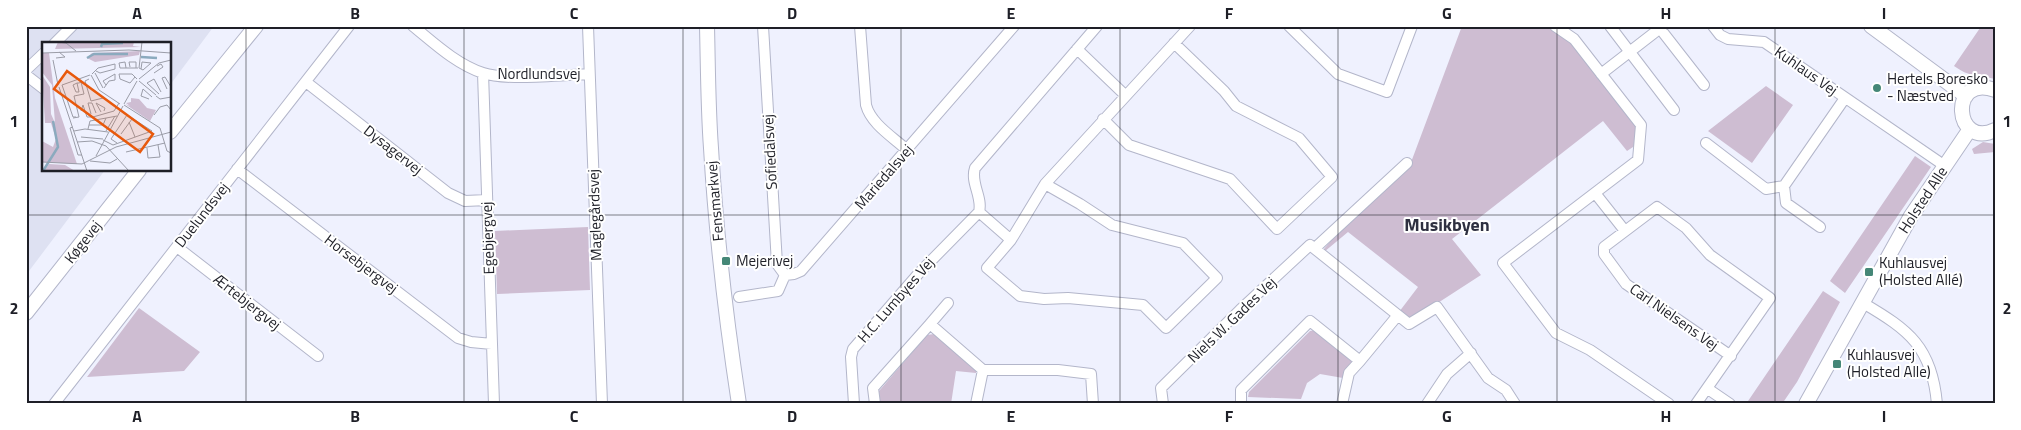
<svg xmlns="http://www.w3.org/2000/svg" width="2021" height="430" viewBox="0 0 2021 430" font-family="'Titillium Web',sans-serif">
<rect width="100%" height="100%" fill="#eff1fe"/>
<path fill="#dee1f2" d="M26 26H214L170 85V44H44V170H105L26 275Z"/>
<path fill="#cebdd2" d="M1462 26H1548L1574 45 1636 126V145L1627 151 1603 121 1452 239 1481 275 1410 321 1399 312 1418 287 1348 232 1324 252 1323 250 1330 242 1329 241 1410 165Z
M1978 26H1995V79C1976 74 1971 78 1954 66L1980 28Z
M1766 86 1793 105 1752 163 1708 131Z
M1983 142 1995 144V152L1974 154 1972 149Z
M1915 156 1931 167 1845 293 1830 281Z
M588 227 590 290 497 294 495 231Z
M1823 291 1840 302 1797 382 1782 404H1746Z
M139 308 200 352 184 371 87 377Z
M1316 330 1352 362 1344 373 1343 378 1320 374 1307 383 1301 399 1248 397 1249 392 1310 331Z
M934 334 976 370V373L956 371 951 404H880L879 391 927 335Z"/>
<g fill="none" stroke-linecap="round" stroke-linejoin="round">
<defs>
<path id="street" d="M413 26C434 43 456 64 483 73 507 81 562 75 589 74
M588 26 602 404
M763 26 777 264 785 275
M860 26 866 105C871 124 893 137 907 150
M1289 26 1338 74 1387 92 1412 26
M1555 26 1574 39 1641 125 1638 160 1503 263 1556 333 1590 350 1669 404
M1610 26 1674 110
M1658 26 1704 85
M1713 26 1720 35 1728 39 1764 42 1945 166
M54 44 72 26
M1077 49 1125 95
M26 70 44 53
M483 73 494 404
M1601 74 1663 26
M26 75 44 89
M306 82 448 193 465 201 487 200
M1103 119 1129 145 1230 179 1277 229 1332 177 1299 138 1236 106 1224 91 1174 43
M1706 143 1766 189 1784 186 1845 98
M237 169 458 338 471 342 492 344
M1784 186 1786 203 1820 227
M1595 193 1625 231
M979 212 1011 240 987 268 1020 296 1044 299 1068 298 1143 305 1166 328 1217 278 1183 243 1112 225 1080 204 1045 184
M1011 240 1045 184 1190 26
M177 247 318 356
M1315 248 1407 163
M739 297 778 291 785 275 794 274 801 271 1014 26
M1863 303C1909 330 1932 347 1937 404
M930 324 948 303
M1360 361 1398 315
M1708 389 1730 404
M54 404 349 26
M854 404 851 357 853 349 919 273 979 212C983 197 970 183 975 168L1097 26
M875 404 873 388 930 324 983 370H1058L1091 374 1093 404
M976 404 983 370
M1163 404 1161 388 1240 310 1310 245 1409 324 1437 307 1488 378 1506 390 1515 404
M1241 404V390L1310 321 1360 361 1349 373 1342 404
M1427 404 1447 374 1471 353
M1696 404 1770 298 1710 255 1686 228 1657 207 1604 247V254L1626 284 1731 356"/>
<path id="secondary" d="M707 26C708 67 708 107 711 148 716 234 726 319 739 404
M1871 26 1966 96
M1995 90C1948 73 1954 150 1995 130
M170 132 256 26
M26 313 139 170
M1806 404 1911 216 1970 129"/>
</defs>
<use href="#street" stroke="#b3b6ca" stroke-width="12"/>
<use href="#secondary" stroke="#b3b6ca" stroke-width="16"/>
<use href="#street" stroke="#fff" stroke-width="10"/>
<use href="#secondary" stroke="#fff" stroke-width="14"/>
</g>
<path fill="none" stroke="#1e1f27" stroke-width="1" stroke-opacity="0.55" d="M246 26V404M464 26V404M683 26V404M901 26V404M1120 26V404M1338 26V404M1557 26V404M1775 26V404M26 215H1995"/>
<g fill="#458777" stroke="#fff" stroke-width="2">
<circle cx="1877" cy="88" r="5"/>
<rect x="721" y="256" width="10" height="10" rx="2.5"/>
<rect x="1864" y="267" width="10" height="10" rx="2.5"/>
<rect x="1832" y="359" width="10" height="10" rx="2.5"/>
</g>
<g text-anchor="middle" stroke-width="4" stroke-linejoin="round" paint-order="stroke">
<g font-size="15" fill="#1e1f27" stroke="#fff">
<text transform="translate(1806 71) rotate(35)" y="5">Kuhlaus Vej</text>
<text x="539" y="79">Nordlundsvej</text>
<text transform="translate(393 150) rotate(38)" y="5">Dysagervej</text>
<text transform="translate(770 152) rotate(-93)" y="5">Sofiedalsvej</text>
<text transform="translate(884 177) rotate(-49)" y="5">Mariedalsvej</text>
<text transform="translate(1923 200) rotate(-57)" y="5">Holsted Alle</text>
<text transform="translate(715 201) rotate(-95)" y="5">Fensmarkvej</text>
<text transform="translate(202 215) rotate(-52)" y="5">Duelundsvej</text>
<text transform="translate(595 215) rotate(-92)" y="5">Maglegårdsvej</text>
<text transform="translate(488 238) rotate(-92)" y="5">Egebjergvej</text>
<text transform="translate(83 242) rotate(-52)" y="5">Køgevej</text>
<text transform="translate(361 264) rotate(37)" y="5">Horsebjergvej</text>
<text transform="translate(896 300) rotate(-49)" y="5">H.C. Lumbyes Vej</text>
<text transform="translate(247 302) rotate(38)" y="5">Ærtebjergvej</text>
<text transform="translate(1674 317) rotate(35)" y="5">Carl Nielsens Vej</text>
<text transform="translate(1232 320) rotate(-44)" y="5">Niels W. Gades Vej</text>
</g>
<g font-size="15" fill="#1e1f27" stroke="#fff" text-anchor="start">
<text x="1887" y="84">Hertels Boresko<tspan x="1887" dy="17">- Næstved</tspan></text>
<text x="736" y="266">Mejerivej</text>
<text x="1879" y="268">Kuhlausvej<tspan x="1879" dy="17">(Holsted Allé)</tspan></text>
<text x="1847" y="360">Kuhlausvej<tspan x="1847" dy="17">(Holsted Alle)</tspan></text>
</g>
<g font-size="18" font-weight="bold" fill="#2e3040" stroke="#fff">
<text x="1447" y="231">Musikbyen</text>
</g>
</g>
<g transform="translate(42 42)">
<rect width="129" height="129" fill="#eff1fe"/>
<path d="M16 0H92L91 4 99 5 13 7ZM98 9 97 13 53 20 45 16 50 11ZM0 11H7L13 56 35 122 0 120V99L11 105 14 97 9 81H3L0 33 8 45 9 72 13 81 10 43 0 30ZM89 56 97 57 105 66 114 68 108 79 83 62 88 64 84 61 89 60ZM7 122 23 123 33 129H2Z" fill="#cebdd2"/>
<path fill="none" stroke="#8baabe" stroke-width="2.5" d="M59 5 60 2 81 1M99 15 115 16M45 16 52 12H86M1 129 16 105 11 79"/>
<path fill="none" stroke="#9b9da8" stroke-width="1" d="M15 0 24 1 34 9M0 11 87 8 129 11M14 16 23 15 17 10M11 18 16 43M88 25 87 20H94V26M84 26H78L77 21 83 20 84 26H96M97 26 101 28 109 21 100 20 99 27M97 26 100 0M53 31 61 46M112 31 121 25 119 22 115 24M50 32 56 26 73 22V27L58 31 54 29M49 33 57 48 78 62M93 35 88 41 78 37 77 32H90L95 37M47 37 43 39 49 59 61 56M97 37 117 21 129 18M97 39 114 53M20 43 31 75H34M20 43 48 33M17 45 45 129M62 46 67 39 73 38V32L61 39 64 43M125 47 120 36 123 35 129 45M117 52 105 41 112 37 119 50M114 54 118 57 129 55M107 57 99 54 101 47 110 55M82 62 95 39M82 63 118 86 125 109 129 111M39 69 41 63 45 75H51L72 69 77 61M79 69 110 89M59 70 54 61 63 66 62 69M49 72 46 61H50L54 71M112 73 118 65 125 63 129 68M31 76 37 75 32 54 42 52 39 40 37 41H35L31 43 34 50H37L35 41M87 80 93 95M47 83H61L64 76M31 85 28 86 36 113H40M46 87 48 79 75 74M32 89 43 87 66 90M64 89 73 74M79 92 90 77M39 95 61 97M61 98 71 103 110 89M35 100 50 99 64 104 87 129M75 101 69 97 85 73M105 106 106 116 118 115 116 103M84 110 123 101M54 114 81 64M48 119 68 121 75 117M0 120 40 122 74 105 129 90M104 129H128"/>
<path fill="#e8590c" fill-opacity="0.15" stroke="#e8590c" stroke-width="2.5" d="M25 29 111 92 98 110 12 47Z"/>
<rect width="129" height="129" fill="none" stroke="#1e1f27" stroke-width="2.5"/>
</g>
<rect width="2021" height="430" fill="none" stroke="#ffffff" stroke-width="55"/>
<rect x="28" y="28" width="1966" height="374" fill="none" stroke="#1e1f27" stroke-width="2"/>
<g font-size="16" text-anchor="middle" font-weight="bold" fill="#1e1f27">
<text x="137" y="19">A</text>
<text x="355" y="19">B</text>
<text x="574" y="19">C</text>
<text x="792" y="19">D</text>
<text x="1011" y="19">E</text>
<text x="1229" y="19">F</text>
<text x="1447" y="19">G</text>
<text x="1666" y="19">H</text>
<text x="1884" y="19">I</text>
<text x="14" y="127">1</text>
<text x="2007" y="127">1</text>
<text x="14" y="314">2</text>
<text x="2007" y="314">2</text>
<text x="137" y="422">A</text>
<text x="355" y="422">B</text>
<text x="574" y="422">C</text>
<text x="792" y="422">D</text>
<text x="1011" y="422">E</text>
<text x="1229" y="422">F</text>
<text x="1447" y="422">G</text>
<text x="1666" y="422">H</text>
<text x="1884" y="422">I</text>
</g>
</svg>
